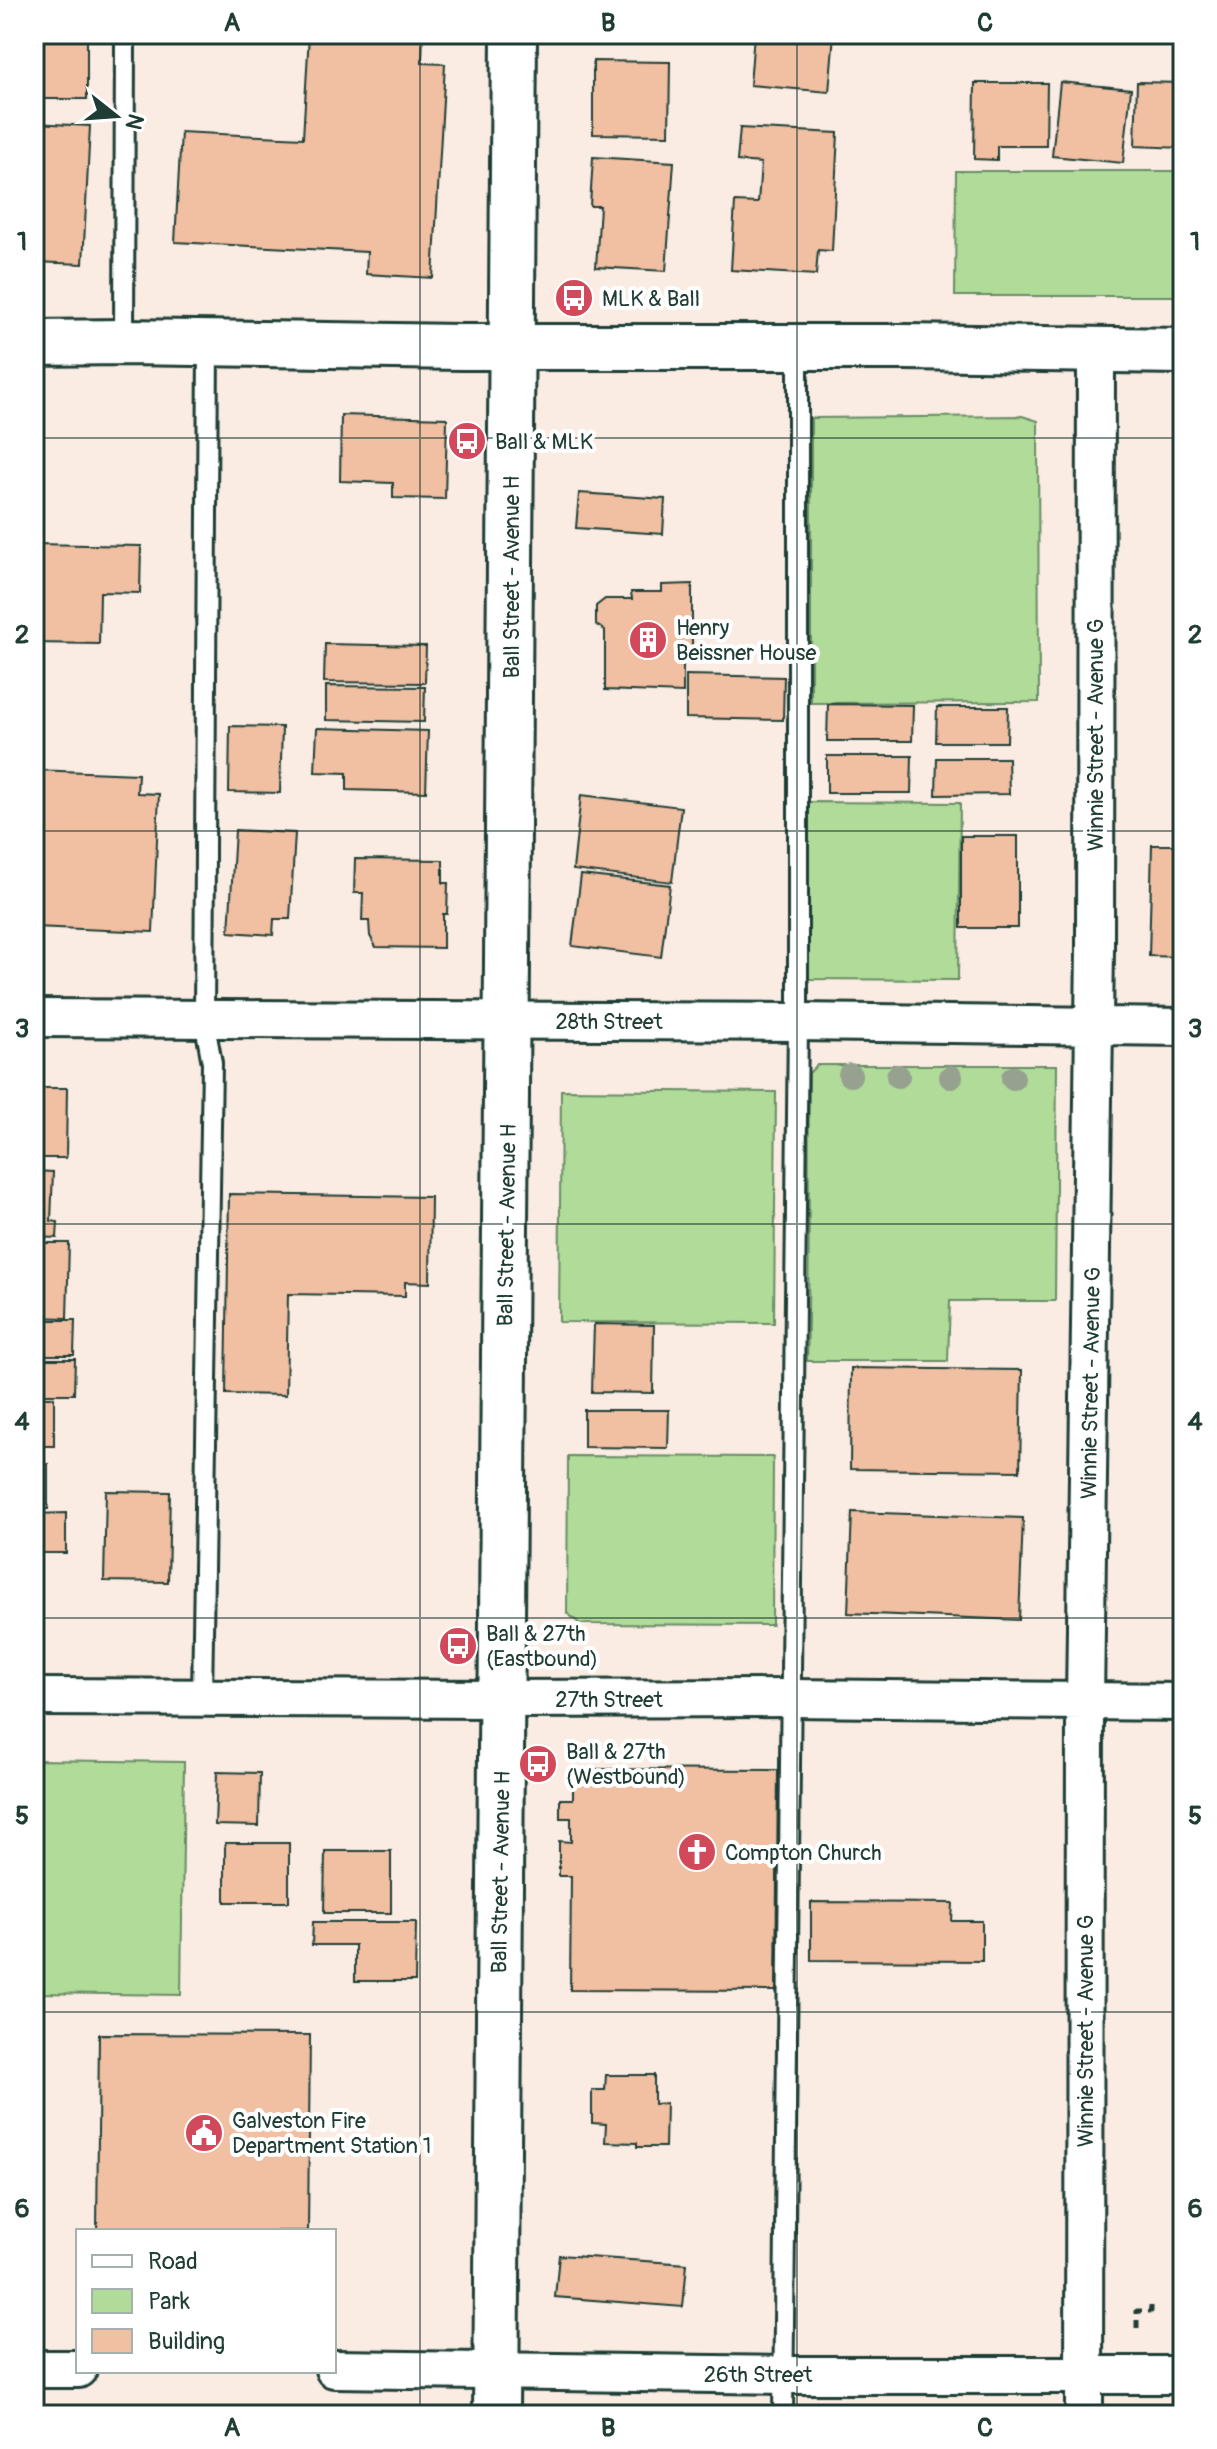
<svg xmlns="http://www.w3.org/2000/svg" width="1217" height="2449" viewBox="0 0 1217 2449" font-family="Pangolin,sans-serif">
<rect width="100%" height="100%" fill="#fbece3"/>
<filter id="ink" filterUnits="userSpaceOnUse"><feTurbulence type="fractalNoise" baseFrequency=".0125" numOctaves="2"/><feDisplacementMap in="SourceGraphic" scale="16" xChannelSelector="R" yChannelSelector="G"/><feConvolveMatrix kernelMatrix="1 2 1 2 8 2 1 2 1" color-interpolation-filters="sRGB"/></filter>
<g filter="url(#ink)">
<path fill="#b1db98" stroke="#688c66" stroke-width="2" d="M956 171H1183V296H955Z
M1022 416 1038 421 1039 702 811 703V418Z
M806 802 960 803 958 980 804 979Z
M817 1065H1057L1055 1301H950L948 1361H807C810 1265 808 1169 809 1073Z
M561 1090 776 1092 774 1323 559 1322Z
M568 1456 773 1457 772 1625 580 1624 567 1613Z
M36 1760 184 1762 181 1995 34 1993V1762Z"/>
<path fill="#f1bfa2" stroke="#1f3d34" stroke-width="2" d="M34 34H87V99H34Z
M309 34H423L422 63 445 64 433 278 366 274 367 252 175 242 181 132 303 138Z
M754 34H834L829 92 750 85Z
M593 61 670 62 669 135 593 134Z
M1060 82 1131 89 1123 163 1052 156Z
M1137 82 1183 83V148L1135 146Z
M975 83H1047L1046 146H997V160L974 159Z
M34 123 90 126 83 264 34 262Z
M740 128 838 133 832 251 818 250 816 275 731 270 735 202 758 203 761 163 737 161Z
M593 157 674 162 666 271 596 267 600 206H590Z
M341 415 447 418 445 499 393 498V483L340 481Z
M579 493 665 499 663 534 576 528Z
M34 544 141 546 140 593 100 592 99 644 34 643Z
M692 584V650L683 649V693L605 690V630L596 625V606L605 599H632L631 592H662V585Z
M325 644 426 646 425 683 324 682Z
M1183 658V720H1180Z
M686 675 784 677 783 720 686 718Z
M326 686 425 687 424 722 326 720Z
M828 704 913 705 912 741H827Z
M937 707H1008L1007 742H936Z
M230 726 282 727 280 793 229 792Z
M317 728 428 731 426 792 347 790V773L315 772Z
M827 756H912L911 793H827Z
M937 758H1008L1009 794 936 795Z
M34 770 138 774 137 793 159 794 153 932 34 927Z
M581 795 681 807 672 882 573 870Z
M235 830 295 833 290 919H274L273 935 229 932Z
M961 836H1018V928H961Z
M1152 845H1183V957L1149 956Z
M355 859 443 860V883H448L447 914H443V948L376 947 370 936 369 921H362L363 893H354Z
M581 875 670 885 661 957 572 946Z
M34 1088H67L66 1158H34Z
M34 1171 53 1172 51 1221 58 1222 57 1238 34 1237Z
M229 1194 431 1197 430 1283 405 1282V1296L288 1294 286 1395 226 1394Z
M34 1243H69L67 1318 34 1317Z
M34 1320H75L74 1355H34Z
M594 1324 654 1325 653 1393 592 1392Z
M34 1359H75L74 1394H34Z
M851 1368 1022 1370 1020 1471 850 1469Z
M34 1397H54V1446H34Z
M584 1410H669L668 1448 584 1447Z
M34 1464H48V1509H34Z
M106 1491 170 1492 168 1582 104 1581Z
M852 1512 1023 1518 1019 1620 848 1613Z
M66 1513V1553H34V1514Z
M34 1570H38V1617H34Z
M573 1769 778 1770 776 1991 570 1990 571 1876H559V1841L571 1842V1818H560V1799H573Z
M217 1772 260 1773 259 1826 215 1825Z
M225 1843H289V1902H225Z
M325 1851H391V1913H324Z
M811 1902 953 1903 952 1921H982V1961L811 1960Z
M313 1922H416L415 1981H355V1945H312Z
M99 2034 310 2035 308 2231H97Z
M606 2075H654V2104L666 2103 665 2147H637V2143L605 2142 606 2124 592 2123V2090H605Z
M559 2255 687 2264 683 2307 555 2297Z"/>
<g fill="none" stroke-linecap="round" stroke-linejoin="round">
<defs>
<path id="lane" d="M124 342 125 34
M202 1697 212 1063 204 1020 208 343
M783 2415 798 1022V348"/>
<path id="street" d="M34 1018 798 1022 1183 1027
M34 1697 501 1699 791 1698 1183 1702
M34 2369H78
M334 2369 784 2375H1183
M1084 2415 1085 1702 1095 947 1096 351"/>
<path id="secondary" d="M34 343 124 342 462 347H905L1183 351
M496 2415 514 34"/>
</defs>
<use href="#lane" stroke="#1f3d34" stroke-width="24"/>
<use href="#street" stroke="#1f3d34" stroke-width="42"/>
<use href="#secondary" stroke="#1f3d34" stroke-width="50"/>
<path stroke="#1f3d34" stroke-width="5" stroke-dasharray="8 6" stroke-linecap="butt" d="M1137 2328V2311H1151V2302"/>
<use href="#lane" stroke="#fff" stroke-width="18"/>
<use href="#street" stroke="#fff" stroke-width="36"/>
<use href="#secondary" stroke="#fff" stroke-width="44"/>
</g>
<g fill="#96a190">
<circle cx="850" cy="1075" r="12"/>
<circle cx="898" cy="1076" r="12"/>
<circle cx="951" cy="1077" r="12"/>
<circle cx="1013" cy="1078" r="12"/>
</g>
</g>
<path fill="none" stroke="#1f3d34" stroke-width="2" stroke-opacity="0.55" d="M420 34V2415M797 34V2415M34 438H1183M34 831H1183M34 1224H1183M34 1618H1183M34 2012H1183"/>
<defs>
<symbol id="bus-disc" viewBox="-11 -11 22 22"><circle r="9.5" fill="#d1495b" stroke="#fff"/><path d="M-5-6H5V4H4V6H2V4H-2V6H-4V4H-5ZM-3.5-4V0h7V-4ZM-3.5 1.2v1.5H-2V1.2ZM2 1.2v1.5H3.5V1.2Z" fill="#fff"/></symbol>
<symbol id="building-disc" viewBox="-11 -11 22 22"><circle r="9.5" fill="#d1495b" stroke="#fff"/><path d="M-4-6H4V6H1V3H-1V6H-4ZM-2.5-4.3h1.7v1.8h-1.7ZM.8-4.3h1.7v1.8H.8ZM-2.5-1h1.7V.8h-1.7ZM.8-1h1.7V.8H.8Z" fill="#fff"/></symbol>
<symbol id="church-disc" viewBox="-11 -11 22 22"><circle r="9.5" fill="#d1495b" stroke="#fff"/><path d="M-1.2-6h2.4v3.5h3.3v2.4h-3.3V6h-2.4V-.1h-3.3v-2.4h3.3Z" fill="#fff"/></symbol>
<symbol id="civic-disc" viewBox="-11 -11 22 22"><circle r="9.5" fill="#d1495b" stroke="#fff"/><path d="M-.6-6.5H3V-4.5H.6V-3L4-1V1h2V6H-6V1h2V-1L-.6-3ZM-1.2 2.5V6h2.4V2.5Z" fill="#fff"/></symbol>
</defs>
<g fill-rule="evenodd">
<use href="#bus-disc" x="552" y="276" width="44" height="44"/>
<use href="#bus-disc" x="445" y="419" width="44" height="44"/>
<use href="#building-disc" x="626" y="618" width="44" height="44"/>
<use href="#bus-disc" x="436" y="1624" width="44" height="44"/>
<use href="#bus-disc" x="516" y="1742" width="44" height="44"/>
<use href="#church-disc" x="675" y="1830" width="44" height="44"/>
<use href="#civic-disc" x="182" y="2111" width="44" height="44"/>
</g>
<g text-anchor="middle" stroke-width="8" stroke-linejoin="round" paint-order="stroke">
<g font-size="22" fill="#1f3d34" stroke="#fff" text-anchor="start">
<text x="602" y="306">MLK &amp; Ball</text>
<text x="495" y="449">Ball &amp; MLK</text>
<text x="676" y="635">Henry<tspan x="676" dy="25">Beissner House</tspan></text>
<text x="486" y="1641">Ball &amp; 27th<tspan x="486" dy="25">(Eastbound)</tspan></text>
<text x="566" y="1759">Ball &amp; 27th<tspan x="566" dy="25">(Westbound)</tspan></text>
<text x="725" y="1860">Compton Church</text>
<text x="232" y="2128">Galveston Fire<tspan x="232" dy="25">Department Station 1</tspan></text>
</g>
<g font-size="22" fill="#1f3d34" stroke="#fff">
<text transform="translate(511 577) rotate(-90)" y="8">Ball Street - Avenue H</text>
<text transform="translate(1095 735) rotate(-90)" y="8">Winnie Street - Avenue G</text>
<text x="609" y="1029">28th Street</text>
<text transform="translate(506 1225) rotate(-89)" y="8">Ball Street - Avenue H</text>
<text transform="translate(1090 1383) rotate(-89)" y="8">Winnie Street - Avenue G</text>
<text x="609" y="1707">27th Street</text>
<text transform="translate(500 1872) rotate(-89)" y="8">Ball Street - Avenue H</text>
<text transform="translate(1085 2031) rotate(-90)" y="8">Winnie Street - Avenue G</text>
<text x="758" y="2382">26th Street</text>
</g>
</g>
<rect width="1217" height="2449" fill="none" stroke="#fff" stroke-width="88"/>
<rect x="76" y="2229" width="260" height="144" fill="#ffffff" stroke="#a5b1ae" stroke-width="2"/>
<rect x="92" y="2255" width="40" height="12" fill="#ffffff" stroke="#a5b1ae" stroke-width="2"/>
<text x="148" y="2269" font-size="24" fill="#1f3d34">Road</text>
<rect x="92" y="2289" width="40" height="24" fill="#b1db98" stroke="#a5b1ae" stroke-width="2"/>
<text x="148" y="2309" font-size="24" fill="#1f3d34">Park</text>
<rect x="92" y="2329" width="40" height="24" fill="#f1bfa2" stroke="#a5b1ae" stroke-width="2"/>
<text x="148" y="2349" font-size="24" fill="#1f3d34">Building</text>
<g transform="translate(116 116) rotate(107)" stroke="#ffffff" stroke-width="6" paint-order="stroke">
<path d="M0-6L14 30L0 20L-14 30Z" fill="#1f3d34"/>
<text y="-12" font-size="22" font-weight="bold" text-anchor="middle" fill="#1f3d34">N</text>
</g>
<rect x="44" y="44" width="1129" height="2361" fill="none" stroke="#1f3d34" stroke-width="3"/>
<g font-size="26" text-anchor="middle" font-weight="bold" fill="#1f3d34">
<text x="232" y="31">A</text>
<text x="608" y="31">B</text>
<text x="985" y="31">C</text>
<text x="22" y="250">1</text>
<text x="1195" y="250">1</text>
<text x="22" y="643">2</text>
<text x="1195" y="643">2</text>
<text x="22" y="1037">3</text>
<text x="1195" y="1037">3</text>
<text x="22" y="1430">4</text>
<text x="1195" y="1430">4</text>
<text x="22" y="1824">5</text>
<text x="1195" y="1824">5</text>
<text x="22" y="2217">6</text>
<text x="1195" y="2217">6</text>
<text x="232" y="2436">A</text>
<text x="608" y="2436">B</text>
<text x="985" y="2436">C</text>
</g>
</svg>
